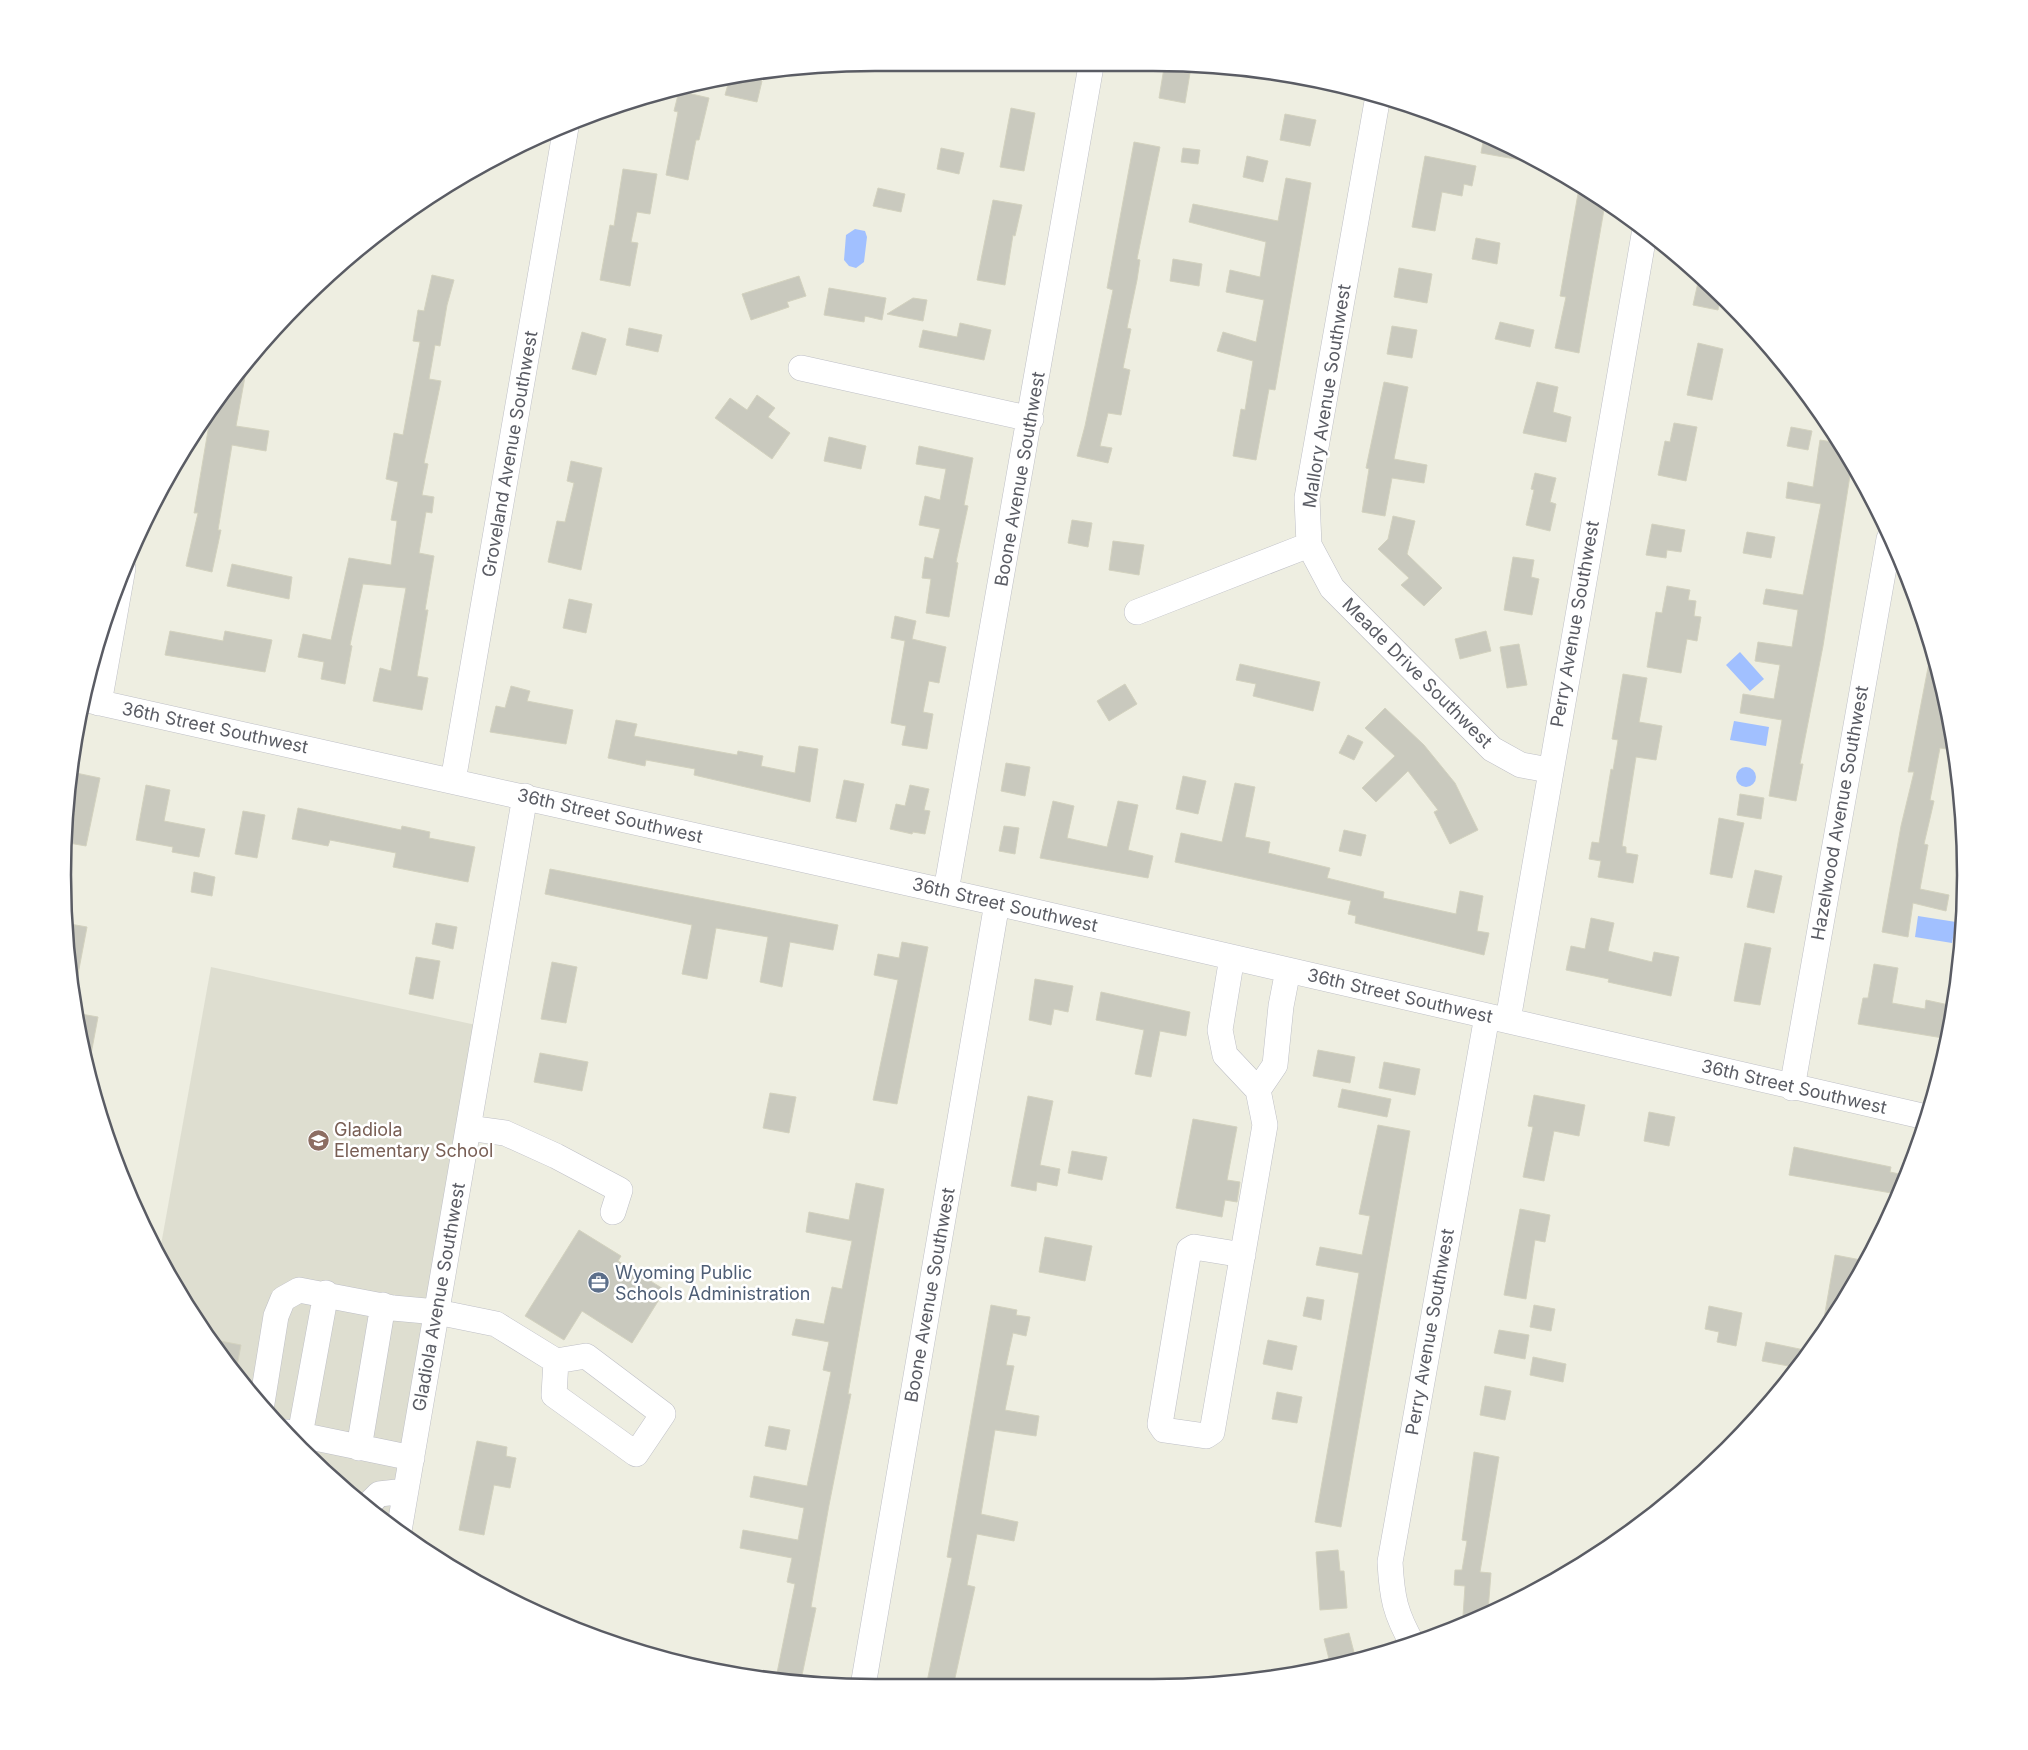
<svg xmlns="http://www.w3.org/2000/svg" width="2028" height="1750" viewBox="0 0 2028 1750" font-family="Inter,sans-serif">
<rect width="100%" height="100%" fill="#eeeee1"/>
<path fill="#deded0" d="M211 967 476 1025 389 1522 300 1449 199 1326 159 1256Z"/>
<path fill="#a1c0ff" d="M855 229 865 231 867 237 864 262 856 268 849 266 844 260 846 235Z
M1740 652 1764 679 1750 691 1726 665Z
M1734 721 1769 727 1766 746 1730 740Z
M1736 777a10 10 0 1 1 20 0a10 10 0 1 1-20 0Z
M1918 916 1956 922 1952 943 1915 937Z"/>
<path fill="#c9c9be" stroke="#d3d2bf" d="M1164 68 1190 73 1185 103 1159 98Z
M738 76 762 81 757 102 725 95 730 77Z
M679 91 709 98 699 140H696L688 180 666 175 678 112 674 111Z
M1011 108 1035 113 1024 171 1000 167Z
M1285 114 1316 120 1310 146 1280 140Z
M1484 136 1513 146 1533 159 1532 162 1481 153Z
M1134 142 1160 147 1137 259 1140 260 1137 280 1127 328 1131 329 1123 368 1130 370 1121 415 1108 413 1100 446 1112 448 1108 463 1077 456 1085 426 1113 290 1107 288Z
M941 148 964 153 959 174 937 169Z
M1183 148 1200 150 1198 164 1181 162Z
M1247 156 1268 161 1263 182 1243 177Z
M1425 156 1476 166 1472 186 1464 184 1462 196 1442 192 1435 231 1412 227Z
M623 169 657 174 650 214 637 212 631 242 638 243 630 286 600 280 610 225 614 226Z
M1286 178 1311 183 1275 390 1269 389 1256 460 1233 456 1241 409 1245 410 1253 361 1217 351 1223 332 1256 342 1264 300 1226 292 1230 270 1260 277 1266 242 1189 222 1193 204 1278 221Z
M878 188 905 194 901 212 873 206Z
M1579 188 1605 204 1579 353 1555 348 1566 297 1560 296Z
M993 200 1022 205 1015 236 1013 235 1005 285 977 280Z
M1476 238 1500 243 1497 264 1472 259Z
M1173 259 1202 264 1199 286 1170 281Z
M1399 268 1432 274 1427 303 1394 297Z
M432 275 454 280 447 305 440 346 435 345 429 379 441 381 424 463 428 464 422 495 434 497 432 513 426 512 419 553 434 556 425 610H428L417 676 428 678 422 710 373 701 380 668 391 671 406 588 363 584 350 645 352 646 345 684 321 679 324 662 298 657 303 634 331 640 349 558 391 565 397 521 391 520 398 482 386 479 394 433 403 435 420 342 413 341 418 310 424 311Z
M799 276 806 296 787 302 789 307 751 320 742 294Z
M1699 278 1720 298 1718 310 1693 305Z
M829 288 886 298 882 320 865 316 864 322 824 315Z
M913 298 927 300 923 321 887 314Z
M1500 322 1534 330 1530 347 1495 339Z
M960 323 991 330 984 360 919 347 923 330 957 337Z
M1392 326 1417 330 1412 358 1387 354Z
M629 328 662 335 658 352 626 345Z
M582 332 606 339 596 375 572 369Z
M1698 343 1723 349 1712 400 1687 395Z
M248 360 236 426 269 431 266 451 232 445 218 530H221L212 572 186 566 198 513H194L212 407Z
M1384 382 1408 387 1394 459 1427 465 1424 483 1392 478 1385 516 1362 512 1369 469 1366 468Z
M1537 382 1558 387 1553 412 1571 417 1566 442 1523 433Z
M757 395 775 408 768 417 790 433 772 459 715 418 730 398 747 410Z
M1674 423 1697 427 1686 481 1658 475 1665 441 1670 442Z
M1791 427 1812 431 1808 450 1787 446Z
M829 437 866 446 861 469 824 461Z
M1820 440 1839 443 1852 463 1823 646 1800 764H1803L1796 801 1769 796 1782 720 1740 713 1743 694 1774 699 1780 665 1755 661 1758 642 1792 647 1798 610 1763 604 1766 589 1803 595 1821 504 1786 498 1788 482 1813 487Z
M919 446 973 458 964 505 968 506 956 562 958 563 949 617 926 613 931 579 922 578 925 557 933 559 940 529 919 525 925 496 940 500 946 469 916 464Z
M571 461 602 468 581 570 548 562 557 521 565 522 574 483 567 481Z
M1535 473 1556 478 1550 502 1556 504 1550 531 1526 525 1534 490 1531 489Z
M1393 516 1415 521 1407 554 1442 588 1424 606 1401 585 1409 578 1378 549 1388 539Z
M1072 520 1092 523 1088 547 1068 543Z
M1652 524 1685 530 1681 552 1667 550 1666 558 1646 555Z
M1747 532 1775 537 1771 558 1743 553Z
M1113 541 1144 545 1139 575 1109 570Z
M1513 557 1534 560 1531 577 1539 579 1532 615 1504 610Z
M232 564 292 577 289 599 227 586Z
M1667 586 1690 590 1688 600 1696 601 1694 616 1701 617 1697 641 1687 639 1681 673 1647 667 1656 612 1662 613Z
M569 599 592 604 586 633 563 628Z
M895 616 916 621 912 639 946 647 939 683 929 681 923 712 933 714 927 749 902 745 906 726 891 723 905 641 891 638Z
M170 631 223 641 225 631 272 640 265 672 165 655Z
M1486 631 1491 651 1460 659 1455 639Z
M1519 644 1527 685 1507 688 1500 647Z
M1931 652 1954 750 1940 748 1930 800 1934 801 1924 844 1928 845 1920 889 1949 895 1946 911 1913 903 1908 937 1882 932 1901 826 1914 772H1908Z
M1240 664 1320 682 1313 711 1253 696 1256 684 1236 680Z
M1623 674 1647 678 1639 722 1662 726 1656 760 1636 757 1622 846 1626 847V853L1638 855 1633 883 1598 877 1601 861 1589 859 1592 842 1599 843 1611 769 1613 770 1618 740 1612 739Z
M1125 684 1137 704 1109 721 1097 701Z
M511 686 530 691 527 701 573 710 566 744 490 732 496 706 505 708Z
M1385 708 1424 745 1455 783 1478 830 1450 844 1434 812 1438 810 1408 771 1376 802 1362 788 1395 756 1365 728Z
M616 720 637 724 634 736 737 755 738 751 763 756 761 766 795 773 799 746 818 749 810 802 694 775 695 769 646 760 645 766 608 758Z
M1348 735 1363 742 1354 760 1339 753Z
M1006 763 1030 767 1025 796 1001 791Z
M76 773 100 778 86 846 69 843 75 812 69 811Z
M1183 776 1206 781 1198 814 1176 809Z
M844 780 864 784 856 822 836 818Z
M1235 783 1255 787 1245 837 1270 842 1268 853 1330 868 1327 878 1384 892 1383 898 1456 914 1460 891 1483 896 1477 931 1489 933 1484 955 1355 923 1356 916 1348 914 1351 901 1175 862 1181 833 1222 842Z
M146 785 170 790 164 821 205 829 199 857 172 852 173 847 136 840Z
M910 785 929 789 924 810 930 811 925 834 913 832 912 834 890 829 896 804 905 806Z
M1740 794 1764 798 1761 819 1737 815Z
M1053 801 1074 806 1067 838 1107 847 1118 801 1138 805 1128 850 1153 856 1148 878 1040 858Z
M298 808 401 830 402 826 430 832 429 838 475 847 468 882 393 867 396 853 330 840 328 846 292 839Z
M243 811 265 815 257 858 235 854Z
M1719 818 1744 823 1732 878 1710 874Z
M1004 826 1019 828 1015 854 999 851Z
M1344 830 1366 835 1361 856 1339 851Z
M550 869 838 925 833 950 790 942 782 987 760 982 768 937 716 928 707 979 682 974 692 925 545 894Z
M1755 870 1782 876 1774 913 1747 907Z
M194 872 215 877 212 896 191 892Z
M1591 918 1614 923 1608 951 1652 962 1654 952 1679 957 1671 996 1608 982 1609 979 1566 970 1571 946 1585 949Z
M436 923 457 927 453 949 432 944Z
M70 924 87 927 75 990H72L66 943Z
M902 942 928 947 897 1104 873 1100 898 980 874 975 878 954 899 958Z
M1745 943 1771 948 1760 1005 1734 1001Z
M416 957 440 961 433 999 409 994Z
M552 962 577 967 566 1023 541 1019Z
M1874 964 1898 968 1892 1003 1925 1009 1926 1000 1949 1005 1943 1038 1858 1024 1863 998H1868Z
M1035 979 1073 986 1068 1012 1054 1009 1051 1025 1029 1020Z
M1101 992 1190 1012 1186 1036 1160 1031 1151 1077 1135 1074 1144 1030 1096 1020Z
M75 1013 98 1017 88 1070 78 1034Z
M1318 1050 1355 1057 1350 1083 1313 1076Z
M540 1053 588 1062 582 1091 534 1082Z
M1384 1062 1420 1069 1415 1095 1379 1088Z
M1342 1089 1391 1099 1387 1117 1338 1107Z
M770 1093 796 1097 789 1133 763 1128Z
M1534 1095 1585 1105 1579 1136 1554 1131 1544 1181 1523 1177 1533 1127 1528 1126Z
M1028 1096 1053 1101 1040 1165 1060 1169 1057 1186 1037 1182 1036 1191 1011 1186Z
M1649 1112 1675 1117 1669 1146 1644 1141Z
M1193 1119 1237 1127 1227 1180 1240 1182 1237 1202 1225 1200 1222 1217 1176 1208Z
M1378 1125 1410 1131 1341 1527 1315 1522 1359 1273 1316 1265 1320 1247 1362 1255 1370 1216 1359 1214Z
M1794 1147 1891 1167 1890 1172 1904 1175 1897 1194 1789 1175Z
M1072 1151 1107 1157 1102 1180 1068 1173Z
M856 1183 884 1189 848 1394H851L829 1505 811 1607 816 1608 801 1680 776 1678 795 1584 787 1582 792 1558 740 1548 743 1530 798 1540 804 1508 750 1497 754 1476 807 1486 831 1372 823 1370 829 1342 792 1335 796 1319 824 1324 832 1287 842 1289 852 1241 806 1232 809 1212 849 1220Z
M1520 1209 1550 1215 1545 1242 1535 1240 1526 1299 1504 1295Z
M579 1230 621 1256 618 1261 665 1290 632 1343 582 1311 564 1340 525 1316Z
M1045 1237 1092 1246 1085 1281 1039 1272Z
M1835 1255 1861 1260 1859 1270 1822 1330Z
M1307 1297 1324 1300 1321 1320 1303 1316Z
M991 1305 1017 1310 1016 1315 1030 1317 1026 1336 1013 1333 1006 1365 1014 1366 1005 1410 1039 1416 1036 1436 995 1430 981 1514 1018 1522 1014 1541 977 1534 967 1585 975 1587 953 1687H926L952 1558 947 1557Z
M1534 1305 1555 1309 1551 1331 1530 1327Z
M1709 1306 1742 1313 1736 1346 1717 1342 1719 1332 1705 1329Z
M1499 1330 1529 1335 1525 1359 1494 1353Z
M210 1339 241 1345 236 1371Z
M1268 1340 1297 1346 1292 1370 1263 1364Z
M1766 1342 1809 1351 1799 1368 1762 1361Z
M1533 1357 1566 1364 1563 1382 1530 1375Z
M1485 1386 1511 1391 1505 1420 1480 1415Z
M1277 1392 1302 1397 1297 1423 1272 1419Z
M769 1426 790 1430 786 1450 765 1446Z
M477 1441 507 1447 506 1456 516 1458 510 1488 494 1485 484 1535 459 1530Z
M1474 1452 1499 1457 1480 1572 1491 1573 1488 1611 1474 1617 1463 1616 1465 1586 1454 1585 1455 1570H1462L1467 1541 1462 1540Z
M1338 1550 1340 1571H1344L1347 1608 1320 1610 1316 1552Z
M1349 1633 1356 1660 1331 1667 1324 1639Z"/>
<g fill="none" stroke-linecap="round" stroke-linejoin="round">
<defs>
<path id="minor" d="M1378 96 1307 498 1309 545 1332 588 1492 749 1521 765 1549 770
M801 368 1031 419
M1137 612 1309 545
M83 699 997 903 1926 1117
M99 703 123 568
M453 781 566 127
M946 891 1091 66
M1232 957 1220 1030 1225 1055 1258 1090 1265 1125 1212 1432 1206 1436 1164 1430 1160 1424 1189 1250 1194 1247 1243 1255
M1508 1020 1645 229
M1792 1088 1889 539
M1258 1090 1275 1065 1281 1006 1288 970
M468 1128 505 1133 556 1156 620 1190 613 1212
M262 1403 276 1316 283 1299 299 1290 393 1308 437 1312 496 1324 556 1361 586 1356 663 1414 636 1454 554 1395 556 1361
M286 1432 412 1458
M300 1435 326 1293
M359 1448 383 1305
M368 1505 379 1494 406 1491
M399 1531 525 796
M1413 1645C1395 1613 1392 1598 1390 1562L1487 1016
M863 1686 997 903"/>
</defs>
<use href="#minor" stroke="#bebfc6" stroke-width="26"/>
<use href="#minor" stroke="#fff" stroke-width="25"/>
</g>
<defs>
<symbol id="school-disc" viewBox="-11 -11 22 22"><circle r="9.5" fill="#8d6e63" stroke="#fff"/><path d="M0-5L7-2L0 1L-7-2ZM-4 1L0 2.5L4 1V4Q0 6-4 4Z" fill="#fff"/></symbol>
<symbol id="office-disc" viewBox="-11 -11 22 22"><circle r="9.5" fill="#5c6f8a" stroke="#fff"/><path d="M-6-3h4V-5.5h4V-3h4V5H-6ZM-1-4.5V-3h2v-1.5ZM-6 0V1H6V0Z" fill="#fff"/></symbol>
</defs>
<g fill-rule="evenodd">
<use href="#school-disc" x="306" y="1128" width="25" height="25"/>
<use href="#office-disc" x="586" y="1270" width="25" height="25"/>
</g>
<g text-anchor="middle" stroke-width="5" stroke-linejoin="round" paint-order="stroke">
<g font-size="18" fill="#5a5c64" stroke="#fff">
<text transform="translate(1327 396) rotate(-81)" y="6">Mallory Avenue Southwest</text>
<text transform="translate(510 454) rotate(-80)" y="6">Groveland Avenue Southwest</text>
<text transform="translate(1020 479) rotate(-80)" y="6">Boone Avenue Southwest</text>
<text transform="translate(1575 624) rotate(-80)" y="6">Perry Avenue Southwest</text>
<text transform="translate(1417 673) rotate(45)" y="6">Meade Drive Southwest</text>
<text transform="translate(215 728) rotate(12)" y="6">36th Street Southwest</text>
<text transform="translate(1840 813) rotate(-80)" y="6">Hazelwood Avenue Southwest</text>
<text transform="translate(610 816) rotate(13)" y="6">36th Street Southwest</text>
<text transform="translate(1005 905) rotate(13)" y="6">36th Street Southwest</text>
<text transform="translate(1400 996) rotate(13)" y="6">36th Street Southwest</text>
<text transform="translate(1794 1087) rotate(13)" y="6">36th Street Southwest</text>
<text transform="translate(930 1295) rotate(-80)" y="6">Boone Avenue Southwest</text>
<text transform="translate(439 1297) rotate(-80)" y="6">Gladiola Avenue Southwest</text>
<text transform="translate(1430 1332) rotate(-80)" y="6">Perry Avenue Southwest</text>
</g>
<g font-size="18" fill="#785e54" stroke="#fff" text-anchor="start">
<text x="334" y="1136">Gladiola<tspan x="334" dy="21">Elementary School</tspan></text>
</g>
<g font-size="18" fill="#4e5e75" stroke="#fff" text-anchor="start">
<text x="615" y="1279">Wyoming Public<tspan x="615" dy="21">Schools Administration</tspan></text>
</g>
</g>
<path d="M0 0H2028V1750H0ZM875 71H1153A804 804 0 0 1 1957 875V875A804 804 0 0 1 1153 1679H875A804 804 0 0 1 71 875V875A804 804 0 0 1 875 71Z" fill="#fff" fill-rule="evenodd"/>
<path fill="none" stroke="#5a5c64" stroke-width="2.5" d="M875 71H1153A804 804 0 0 1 1957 875V875A804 804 0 0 1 1153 1679H875A804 804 0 0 1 71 875V875A804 804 0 0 1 875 71Z"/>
</svg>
